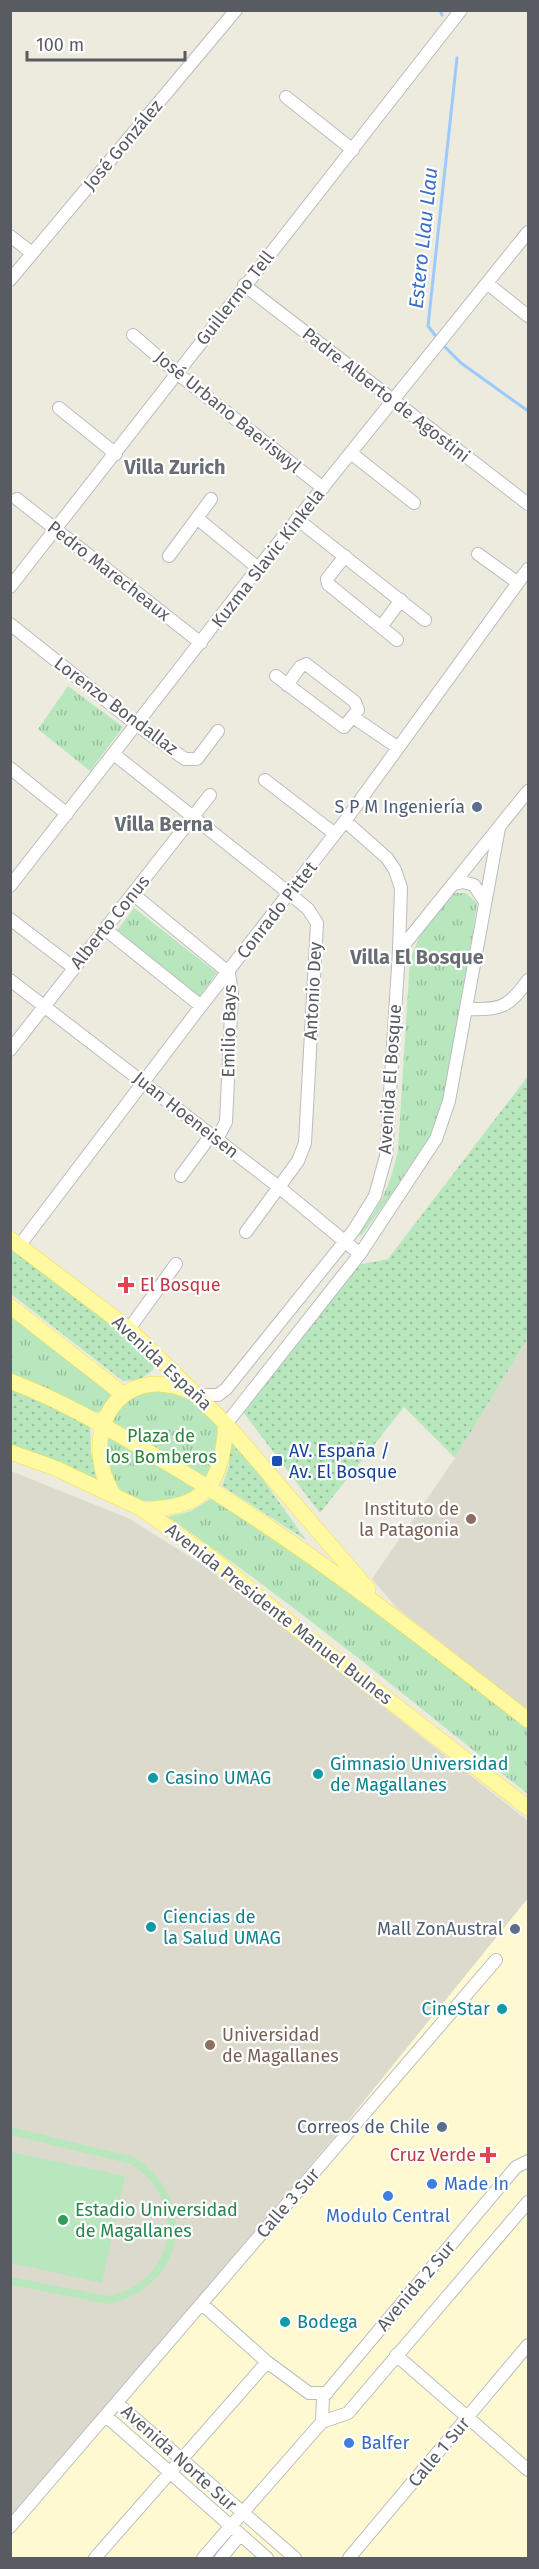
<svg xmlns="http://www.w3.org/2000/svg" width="539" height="2569" viewBox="0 0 539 2569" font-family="'Fira Sans',sans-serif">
<defs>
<pattern id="grass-dots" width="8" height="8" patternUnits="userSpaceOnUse" patternTransform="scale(1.5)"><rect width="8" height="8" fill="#b8e7bd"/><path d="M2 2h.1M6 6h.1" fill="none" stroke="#98be9d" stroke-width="1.8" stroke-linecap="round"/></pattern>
<pattern id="park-tufts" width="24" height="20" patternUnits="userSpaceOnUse" patternTransform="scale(1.5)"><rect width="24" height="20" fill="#b8e7bd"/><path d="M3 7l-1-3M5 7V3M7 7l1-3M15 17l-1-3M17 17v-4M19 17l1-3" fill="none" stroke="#98be9d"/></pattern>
</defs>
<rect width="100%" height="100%" fill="#ecebde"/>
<path fill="#fff9d1" d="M528 1898V2558H11V2518L342 2128Z"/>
<path fill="#dcdacd" d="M528 1338V1711L397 1608 372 1579 455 1458Z
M11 1471 128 1518 208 1568 528 1821V1898L342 2128 11 2518Z"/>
<path fill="url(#grass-dots)" d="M528 1076V1338L455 1458 404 1407 320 1513 243 1412 358 1265 388 1259Z
M10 1244 151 1354 154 1361 153 1370 139 1380 123 1381 11 1294Z
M10 1384 90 1426 91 1452 97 1481 11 1453Z
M231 1439 235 1440 306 1540 222 1486 229 1466Z"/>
<path fill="url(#park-tufts)" d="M68 686 123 727 90 771 38 729Z
M452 893H466L477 903 464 1000 446 1090 430 1136 405 1176 361 1236 359 1234C381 1203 390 1188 398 1150L410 959 422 931Z
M134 908 217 973 199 997 116 932Z
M10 1311 109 1386 110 1397 102 1411 92 1413 11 1376Z
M173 1388 204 1406 217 1426 220 1438 218 1462 189 1499 143 1503 122 1491 113 1483 103 1461 111 1415 138 1392Z
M215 1496 363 1597 528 1725V1794C410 1700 293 1602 168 1517L191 1511Z"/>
<path fill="#b8e7bd" d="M11 2127 134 2157C200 2200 186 2287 108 2304L11 2285V2277L108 2296C177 2282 189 2201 131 2164L11 2135Z
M11 2152 125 2176 102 2283 11 2263Z"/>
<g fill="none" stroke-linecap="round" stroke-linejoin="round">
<path stroke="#9cc9ff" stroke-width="3" d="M440 10 442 15
M438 339 428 326 457 58
M442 344 461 363 528 411"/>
<defs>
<path id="minor" d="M286 97 353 150
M10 236 32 253
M10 280 236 10
M488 284 528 316
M244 285 528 504
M133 335 178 374 323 488
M59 408 116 454
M351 453 414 503
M17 499 201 643
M197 518 258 568
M297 519 425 620
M478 554 518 583
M169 556 211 499
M345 556 327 579 328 584 397 640
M10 587 461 10
M10 624 137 725 185 759H197L218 731
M381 627 401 600
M276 676 341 725 344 727 358 710 355 702 306 664 300 667 287 685
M353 717 397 747
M115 755 289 893 308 909 317 923 305 1143 298 1161 246 1232
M10 768 67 814
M265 780 335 834
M453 884 463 882 474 885 485 902
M10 886 258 568 528 232
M133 894 229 973 232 994 226 1122 217 1139
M10 919 74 968
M105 929 201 1006
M399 951 528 791
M10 980 280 1188 360 1254
M466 1009C501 1010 508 1008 528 980
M10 1050 210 795
M181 1176 211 1135
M19 1246 201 1006 345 821 528 569
M129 1329 176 1264
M197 1395H218L226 1389 354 1230 375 1196 386 1156 399 951 401 888 395 870 387 858 345 821
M226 1424 360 1254 436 1139 449 1101 499 828
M202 2304 267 2362 309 2393H327
M396 2355 528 2470
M117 2403 295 2558
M106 2416 267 2558
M322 2422 348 2413 528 2202
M10 2527 496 1960
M95 2558 267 2362
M203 2558 322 2422 323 2397 516 2167 528 2161
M221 2558 240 2535
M349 2558 528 2345"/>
<path id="major" d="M10 1239 129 1329 226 1424 368 1589
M10 1306 124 1395
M10 1381C60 1400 107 1427 152 1454 286 1531 407 1626 528 1720
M10 1452 55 1468 142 1509 217 1562 302 1633 528 1808
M113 1494C77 1434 118 1361 189 1391
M142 1509C205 1510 222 1484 226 1424"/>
</defs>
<use href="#minor" stroke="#babcc2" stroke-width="14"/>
<use href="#major" stroke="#fcdc48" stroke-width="16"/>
<use href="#minor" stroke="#fff" stroke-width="12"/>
<use href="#major" stroke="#fffaa1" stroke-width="15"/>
</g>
<g fill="#5c6f8a" stroke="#fff" stroke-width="2">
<circle cx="477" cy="807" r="6"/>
<circle cx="515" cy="1929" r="6"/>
<circle cx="442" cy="2127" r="6"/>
</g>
<g fill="#e0444e" stroke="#fff" stroke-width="2">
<path d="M123 1276h6v6h6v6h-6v6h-6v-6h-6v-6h6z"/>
<path d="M485 2146h6v6h6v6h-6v6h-6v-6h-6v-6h6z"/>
</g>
<rect fill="#1a4fb4" stroke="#fff" stroke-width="2" x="271" y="1455" width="12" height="12" rx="3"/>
<g fill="#8d6e63" stroke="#fff" stroke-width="2">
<circle cx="471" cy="1519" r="6"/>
<circle cx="210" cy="2045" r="6"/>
</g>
<g fill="#0f9aa8" stroke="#fff" stroke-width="2">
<circle cx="318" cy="1774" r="6"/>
<circle cx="153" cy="1778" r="6"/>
<circle cx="151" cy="1927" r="6"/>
<circle cx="502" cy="2009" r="6"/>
<circle cx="285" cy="2322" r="6"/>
</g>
<g fill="#3f7fe0" stroke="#fff" stroke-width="2">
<circle cx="432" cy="2184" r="6"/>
<circle cx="388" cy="2196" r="6"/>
<circle cx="349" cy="2443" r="6"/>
</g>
<circle fill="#2e9e5b" stroke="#fff" stroke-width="2" cx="63" cy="2220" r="6"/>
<g text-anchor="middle" stroke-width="4.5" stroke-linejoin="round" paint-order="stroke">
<g font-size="18" fill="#585b61" stroke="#fff">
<text transform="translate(123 145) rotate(-50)" y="6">José González</text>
<text transform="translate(235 298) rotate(-52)" y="6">Guillermo Tell</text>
<text transform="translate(386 395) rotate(38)" y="6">Padre Alberto de Agostini</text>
<text transform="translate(228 412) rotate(39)" y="6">José Urbano Baeriswyl</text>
<text transform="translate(268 558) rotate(-52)" y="6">Kuzma Slavic Kinkela</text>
<text transform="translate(109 571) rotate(38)" y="6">Pedro Marecheaux</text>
<text transform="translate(116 706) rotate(37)" y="6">Lorenzo Bondallaz</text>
<text transform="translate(277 910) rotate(-52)" y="6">Conrado Pittet</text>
<text transform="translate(110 922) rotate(-51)" y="6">Alberto Conus</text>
<text transform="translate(313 991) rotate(-87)" y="6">Antonio Dey</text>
<text transform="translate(229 1031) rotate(-89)" y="6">Emilio Bays</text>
<text transform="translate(390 1079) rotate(-86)" y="6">Avenida El Bosque</text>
<text transform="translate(186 1115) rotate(38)" y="6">Juan Hoeneisen</text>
<text transform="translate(162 1363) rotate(43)" y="6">Avenida España</text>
<text transform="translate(279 1614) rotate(38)" y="6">Avenida Presidente Manuel Bulnes</text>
<text transform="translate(288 2203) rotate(-49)" y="6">Calle 3 Sur</text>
<text transform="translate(416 2286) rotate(-50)" y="6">Avenida 2 Sur</text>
<text transform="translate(439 2452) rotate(-50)" y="6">Calle 1 Sur</text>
<text transform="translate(179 2458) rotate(42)" y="6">Avenida Norte Sur</text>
</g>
<g font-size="18" fill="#4e5e75" stroke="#fff" text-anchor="end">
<text x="465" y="813">S P M Ingeniería</text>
<text x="503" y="1935">Mall ZonAustral</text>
<text x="430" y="2133">Correos de Chile</text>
</g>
<g font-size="18" fill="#be3a42" stroke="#fff" text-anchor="start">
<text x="140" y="1291">El Bosque</text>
<text x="476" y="2161" text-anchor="end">Cruz Verde</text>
</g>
<g font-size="18" fill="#2d833a" stroke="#fff">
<text x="161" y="1442">Plaza de<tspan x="161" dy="21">los Bomberos</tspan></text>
</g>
<g font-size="18" fill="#164399" stroke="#fff" text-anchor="start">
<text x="289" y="1457">AV. España /<tspan x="289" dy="21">Av. El Bosque</tspan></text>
</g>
<g font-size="18" fill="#785e54" stroke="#fff" text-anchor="end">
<text x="459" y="1515">Instituto de<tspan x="459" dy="21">la Patagonia</tspan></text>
<text x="222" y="2041" text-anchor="start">Universidad<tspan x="222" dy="21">de Magallanes</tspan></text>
</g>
<g font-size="18" fill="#0d838f" stroke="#fff" text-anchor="start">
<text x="330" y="1770">Gimnasio Universidad<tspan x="330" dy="21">de Magallanes</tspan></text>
<text x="165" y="1784">Casino UMAG</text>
<text x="163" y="1923">Ciencias de<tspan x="163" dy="21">la Salud UMAG</tspan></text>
<text x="490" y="2015" text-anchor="end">CineStar</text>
<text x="297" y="2328">Bodega</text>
</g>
<g font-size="18" fill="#366cbe" stroke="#fff" text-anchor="start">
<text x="444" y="2190">Made In</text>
<text x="388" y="2222" text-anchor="middle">Modulo Central</text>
<text x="361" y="2449">Balfer</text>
</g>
<g font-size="18" fill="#27864d" stroke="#fff" text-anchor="start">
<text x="75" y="2216">Estadio Universidad<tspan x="75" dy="21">de Magallanes</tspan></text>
</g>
<g font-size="20" font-style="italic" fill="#366fca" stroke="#fff">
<text transform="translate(423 238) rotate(-84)" y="7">Estero Llau Llau</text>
</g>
<g font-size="20" font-weight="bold" fill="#686d73" stroke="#fff">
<text x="175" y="474">Villa Zurich</text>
<text x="164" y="831">Villa Berna</text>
<text x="417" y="964">Villa El Bosque</text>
</g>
</g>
<rect width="539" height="2569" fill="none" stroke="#585b61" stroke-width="24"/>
<path d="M27 51v9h158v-9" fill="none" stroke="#585b61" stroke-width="3"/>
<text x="36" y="51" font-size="18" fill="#585b61" stroke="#ffffff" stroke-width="4.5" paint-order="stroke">100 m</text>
</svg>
